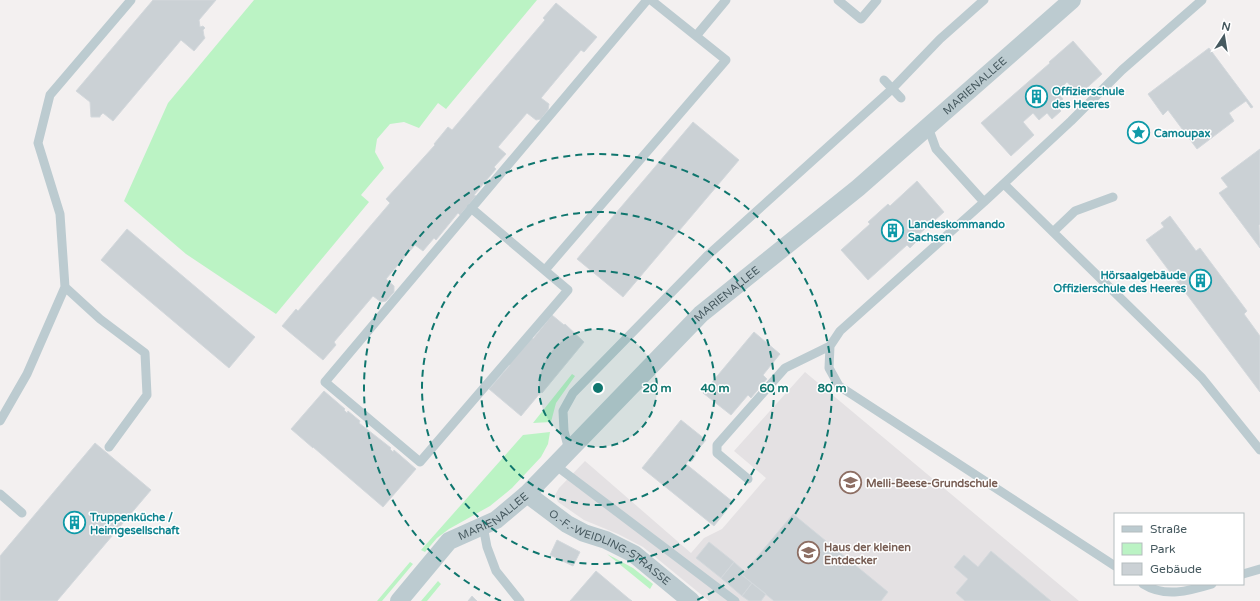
<svg xmlns="http://www.w3.org/2000/svg" width="1260" height="601" viewBox="0 0 1260 601" font-family="'Varela Round',sans-serif">
<rect width="100%" height="100%" fill="#f3f0f0"/>
<path fill="#e4e1e3" d="M805 372 1079 601H709L643 547 618 534 584 520 558 502 555 495 559 488 585 461 691 553 704 538 722 529 766 478 734 451Z"/>
<path fill="#bbf3c4" d="M254 0H537L446 109 438 103 419 128 404 122 390 124 377 139 375 152 384 168 361 195 369 202 276 314 186 254 124 201 168 103Z
M572 374 575 376 556 403 551 422 533 423Z
M550 432 548 444 541 457 512 488 490 506 449 529 437 538 425 552 421 550 523 435Z
M607 554 633 568 653 584 650 589Z
M410 562 413 564 382 601H377Z
M438 581 441 584 427 601H421Z"/>
<path fill="#cbd1d5" stroke="#d3d8dc" d="M153 0H216L199 20 200 27 203 26 205 28 203 30 204 36 205 38 194 51 181 40 113 121 103 113 100 116V117H91L90 102 76 91Z
M556 3 597 37 584 52 581 50 541 98 549 104 548 110 541 119 536 120 527 113 498 147 506 154 494 167 496 169 474 195 476 196 460 215 458 213 436 240 434 238 423 251 415 245 386 279 394 286V292L386 301 381 302 373 296 334 342 336 345 323 360 282 326 296 309 298 311 390 203 386 199 435 145 434 144 448 127 452 130 545 20 543 18Z
M1073 41 1102 74 1079 95 1067 82 1057 92 1063 99 1056 106 1061 111 1052 119 1047 113 1039 120 1033 113 1023 122 1034 135 1011 156 981 123 1050 63 1049 62Z
M1209 48 1253 107 1251 108 1246 101 1229 113 1234 121 1197 149 1168 110 1163 115 1148 94Z
M693 122 739 160 623 297 577 259Z
M1260 149V224L1259 225 1260 248 1219 193 1228 187 1221 178Z
M917 181 944 212 917 236 919 239 910 248 907 245 868 280 841 250 870 224 868 222 888 204 890 206Z
M1170 216 1196 251 1200 248 1247 311 1244 314 1260 336V392L1146 240 1164 227 1161 223Z
M127 229 255 337 229 368 101 260Z
M552 315 564 325 565 324 584 342 542 393 541 392 521 416 489 389 510 365 509 364 531 337 533 339Z
M754 332 780 354 763 375 767 379 751 398 748 395 731 415 703 393Z
M324 391 345 409 344 410 347 413 348 411 360 421 359 423 391 448 390 449 393 452 394 450 416 469 383 507 313 447V448L291 429Z
M681 420 706 440 695 453V456L692 461H688L686 464 733 502 714 526 642 468Z
M95 443 151 490 57 601H0V556Z
M793 514 888 592 881 601H774L742 575Z
M557 540 580 552 573 566 550 555Z
M709 542 734 562 721 578 696 558Z
M991 551 1051 601H965L956 593 968 579 954 567 964 555 978 567Z
M734 562 745 572 742 575 752 583 742 596 721 578Z
M596 571 628 598 632 601H570Z
M752 583 766 594 761 601H749L742 596Z
M472 596 477 601H468Z"/>
<g fill="none" stroke-linecap="round" stroke-linejoin="round">
<path stroke="#bccbd0" stroke-width="9" d="M838 0 861 19 877 0
M696 36 726 0
M884 80 901 98
M928 127 936 149 984 202 840 331 830 346 829 368 839 386 1115 566
M1004 184 1202 378 1260 450
M984 202 1071 121 1122 70 1202 0
M471 208 568 290 420 462 325 382 647 0
M1053 232 1075 211 1113 197
M545 270 726 60 651 0
M65 287 100 319 145 353 147 395 109 447
M0 421 27 374 65 287 60 214 38 143 50 95 131 0
M569 450 564 431 563 411 573 393 708 255 892 89 940 39 984 0
M555 465 735 601
M748 479 717 453V445L785 368 830 346
M0 494 22 513
M483 526 487 547 496 571 520 601
M1243 574 1260 569
M1143 584C1165 598 1189 591 1212 584"/>
<g stroke="#bccbd0" stroke-width="18">
<path id="s1" d="M527 494 567 524 584 533 606 540 634 554 691 601"/>
<path id="s2" d="M399 601 449 541 496 520 527 494 701 314 858 188 1072 0"/>
</g>
</g>
<circle cx="598" cy="388" r="59" fill="#0f766e" fill-opacity=".12"/>
<g fill="none" stroke="#0f766e" stroke-width="2" stroke-dasharray="7 5">
<circle cx="598" cy="388" r="59"/>
<circle cx="598" cy="388" r="117"/>
<circle cx="598" cy="388" r="176"/>
<path d="M501 601A234 234 0 1 1 695 601"/>
</g>
<defs>
<symbol id="building-ring" viewBox="-11 -11 22 22"><circle r="9.5" fill="#fff" stroke="#0f9aa8" stroke-width="1.5"/><path d="M-4-6H4V6H1V3H-1V6H-4ZM-2.5-4.3h1.7v1.8h-1.7ZM.8-4.3h1.7v1.8H.8ZM-2.5-1h1.7V.8h-1.7ZM.8-1h1.7V.8H.8Z" fill="#0f9aa8"/></symbol>
<symbol id="sight-ring" viewBox="-11 -11 22 22"><circle r="9.5" fill="#fff" stroke="#0f9aa8" stroke-width="1.5"/><path d="M0-6L1.8-2.2L6-1.7L2.9 1.2L3.7 5.4L0 3.3L-3.7 5.4L-2.9 1.2L-6-1.7L-1.8-2.2Z" fill="#0f9aa8"/></symbol>
<symbol id="school-ring" viewBox="-11 -11 22 22"><circle r="9.5" fill="#fff" stroke="#8d6e63" stroke-width="1.5"/><path d="M0-5L7-2L0 1L-7-2ZM-4 1L0 2.5L4 1V4Q0 6-4 4Z" fill="#8d6e63"/></symbol>
</defs>
<g fill-rule="evenodd">
<use href="#building-ring" x="1024" y="84" width="25" height="25"/>
<use href="#sight-ring" x="1126" y="120" width="25" height="25"/>
<use href="#building-ring" x="880" y="218" width="25" height="25"/>
<use href="#building-ring" x="1188" y="268" width="25" height="25"/>
<use href="#school-ring" x="838" y="470" width="25" height="25"/>
<use href="#building-ring" x="62" y="510" width="25" height="25"/>
<use href="#school-ring" x="796" y="540" width="25" height="25"/>
</g>
<g text-anchor="middle" stroke-width="3" stroke-linejoin="round" paint-order="stroke">
<g font-size="11" fill="#46595f" stroke="#fff">
<text dy="4" stroke="none"><textPath href="#s2" startOffset="777">MARIENALLEE</textPath></text>
<text dy="4" stroke="none"><textPath href="#s2" startOffset="453">MARIENALLEE</textPath></text>
<text dy="4" stroke="none"><textPath href="#s2" startOffset="129">MARIENALLEE</textPath></text>
<text dy="4" stroke="none"><textPath href="#s1" startOffset="99">O.-F.-WEIDLING-STRASSE</textPath></text>
</g>
<g font-size="11" font-weight="bold" fill="#0d838f" stroke="#fff" text-anchor="start">
<text x="1052" y="95">Offizierschule<tspan x="1052" dy="13">des Heeres</tspan></text>
<text x="1154" y="137">Camoupax</text>
<text x="908" y="228">Landeskommando<tspan x="908" dy="13">Sachsen</tspan></text>
<text x="1186" y="279" text-anchor="end">Hörsaalgebäude<tspan x="1186" dy="13">Offizierschule des Heeres</tspan></text>
<text x="90" y="521">Truppenküche /<tspan x="90" dy="13">Heimgesellschaft</tspan></text>
</g>
<g font-size="11" font-weight="bold" fill="#785e54" stroke="#fff" text-anchor="start">
<text x="866" y="487">Melli-Beese-Grundschule</text>
<text x="824" y="551">Haus der kleinen<tspan x="824" dy="13">Entdecker</tspan></text>
</g>
</g>
<circle cx="598" cy="388" r="6" fill="#0f766e" stroke="#fff" stroke-width="2"/>
<g font-size="12" text-anchor="middle" font-weight="bold" fill="#0f766e" stroke="#fff" stroke-width="3" stroke-linejoin="round" paint-order="stroke">
<text x="657" y="392">20 m</text>
<text x="715" y="392">40 m</text>
<text x="774" y="392">60 m</text>
<text x="832" y="392">80 m</text>
</g>
<rect x="1114" y="513" width="130" height="72" fill="#ffffff" stroke="#b5bdbf"/>
<rect x="1122" y="526" width="20" height="6" fill="#bccbd0" stroke="#b5bdbf"/>
<text x="1150" y="533" font-size="12" fill="#46595f">Straße</text>
<rect x="1122" y="543" width="20" height="12" fill="#bbf3c4" stroke="#b5bdbf"/>
<text x="1150" y="553" font-size="12" fill="#46595f">Park</text>
<rect x="1122" y="563" width="20" height="12" fill="#cbd1d5" stroke="#b5bdbf"/>
<text x="1150" y="573" font-size="12" fill="#46595f">Gebäude</text>
<g transform="translate(1224 36) rotate(12)" stroke="#ffffff" stroke-width="3" paint-order="stroke">
<path d="M0-3L7 15L0 10L-7 15Z" fill="#46595f"/>
<text y="-6" font-size="11" font-weight="bold" text-anchor="middle" fill="#46595f">N</text>
</g>
</svg>
